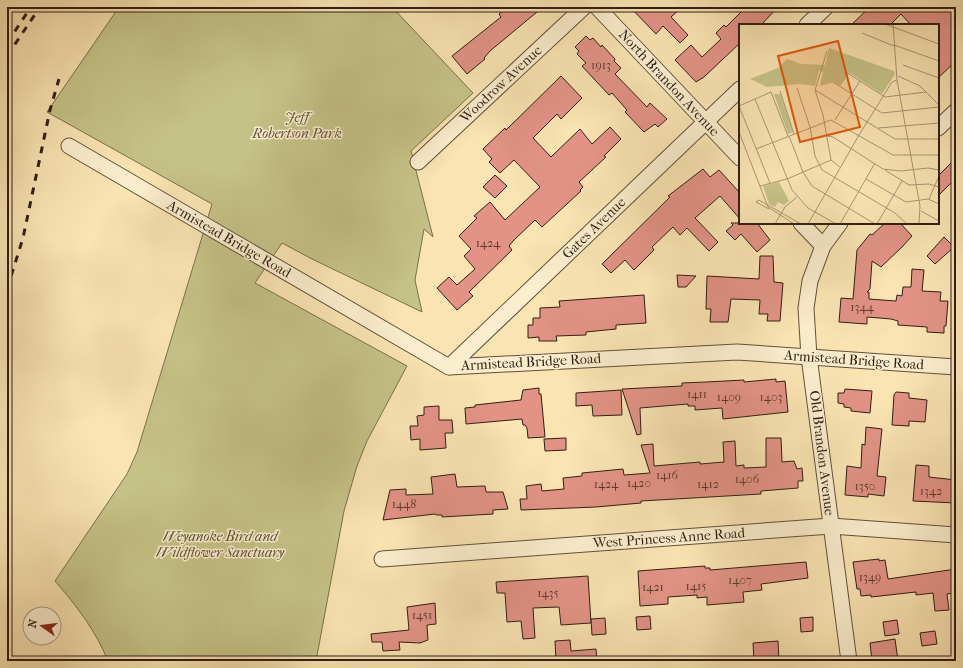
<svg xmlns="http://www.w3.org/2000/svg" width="963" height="668" viewBox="0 0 963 668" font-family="'IM FELL French Canon',serif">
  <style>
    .green { fill: #c5c287; stroke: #7a704e }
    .building { fill: #e29386; stroke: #301f15 }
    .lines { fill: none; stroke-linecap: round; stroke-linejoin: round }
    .minor-casing { stroke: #62503c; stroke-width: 17 }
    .minor { stroke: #fbedcd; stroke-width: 15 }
    .rail { stroke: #301f15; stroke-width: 3; stroke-dasharray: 7 7; stroke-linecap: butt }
    .labels { text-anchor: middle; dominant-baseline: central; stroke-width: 3; stroke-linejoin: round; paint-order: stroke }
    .number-label { font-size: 12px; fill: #5c3c31 }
    .street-label { font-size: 14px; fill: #301f15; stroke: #fbedcd }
    .park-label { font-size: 14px; font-style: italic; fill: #5d5037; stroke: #fbedcd }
    .inset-road { fill: none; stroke: #a99573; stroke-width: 1 }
    .view { fill: #df560c; fill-opacity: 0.15; stroke: #df560c; stroke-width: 2 }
    .inset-edge { fill: none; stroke: #301f15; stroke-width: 2 }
  </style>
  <rect width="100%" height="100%" fill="#f9e4b2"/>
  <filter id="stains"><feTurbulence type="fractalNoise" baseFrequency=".005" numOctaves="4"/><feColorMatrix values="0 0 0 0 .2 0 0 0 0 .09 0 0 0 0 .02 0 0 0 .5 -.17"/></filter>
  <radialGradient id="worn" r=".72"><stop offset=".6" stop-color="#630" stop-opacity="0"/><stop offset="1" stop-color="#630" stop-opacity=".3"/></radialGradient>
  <!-- green -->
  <path class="green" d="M119,7H392L473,93L411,151L433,237L424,229L415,280L422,312L312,259L282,243L255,283L407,366L367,441L357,466L344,511L316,661H108C96,631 76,605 55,581L127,474L137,452L212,204L47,112Z"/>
  <!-- building -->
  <g class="building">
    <path d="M507,7H543L490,51L484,58L485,59L467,74L452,56L501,17L499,14Z"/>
    <path d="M630,7H682L671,17L688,35L680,43L663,26L656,34Z"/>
    <path d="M746,7H778L761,25H740V43L704,77L696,82L675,60L691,45L702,57L721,39L716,33L724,25L726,27Z"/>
    <path d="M870,7H956V61L938,78V25H911L901,14L890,25H851Z"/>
    <path d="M586,36L590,40L593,38L601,47L602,45L615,59L614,61L621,68L615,74L647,107L650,103L667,119L658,127L655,124L644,132L625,112L627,110L612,93L609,95L582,66L586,63L577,54L579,51L575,47Z"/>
    <path d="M561,76L582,98L561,119L557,114L533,138L551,157L580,129L592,144L610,127L621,139L604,156L606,157L579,182L583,187L580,190L581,191L542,227L535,220L513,241L509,246L512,250L469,292L473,296L457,310L437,288L449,277L457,285L475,269L464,256L471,249L459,236L477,218L474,216L490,202L505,220L540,187L514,160L500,173L489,162L492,159L483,149L505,128L506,130Z"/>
    <path d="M956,158V178L938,196V176Z"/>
    <path d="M703,169L710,177L719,170L740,193V219L720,196L695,218L718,242L709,251L687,228L680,235L673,227L652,247L654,250L634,270L625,260L611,273L602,264L670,197L668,196Z"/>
    <path d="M495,175L507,186L495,198L483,187Z"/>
    <path d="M731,223H757L770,240L757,252L741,234L735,240L726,231L733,225Z"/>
    <path d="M885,223H900L912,236L902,247L881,267L872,261L870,289L867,292H869V299L896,301L897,295L902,296L903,287H911L912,269L924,270L922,291L941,292L940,301H948L946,326H944V333L927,332V327L898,325V321L891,319L867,317V324L839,322L841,298L853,299L857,250L870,234L872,235Z"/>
    <path d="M944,237L954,247L935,264L927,256Z"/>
    <path d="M760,256H773L774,282L783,283L780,321H767L768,314H759L760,300L731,299L728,322H710L711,309H706L707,276L759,279Z"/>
    <path d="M677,275L696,276L686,287H678Z"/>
    <path d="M644,295L646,323L616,325V329L586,332V335L556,336L557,341H539V337L528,338V325H533V318H540V308L560,307L559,301Z"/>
    <path d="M776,379V382L785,381L788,412L723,419L722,408L695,410V406H688V404L640,408L641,434L637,435L622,389L682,386V383L706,382L744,380V382Z"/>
    <path d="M539,388V394H541L545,437L528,438L527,428L525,425H523L522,419L466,424L465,408L475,407V405L521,400L523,390Z"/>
    <path d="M845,389L872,391L870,413L851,411V408L844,407V404L838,403V393H844Z"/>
    <path d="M621,390L622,415L593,416L592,405L576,406V393Z"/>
    <path d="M896,392L909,393V398L927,400L925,422L909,421V426L892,425L894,395Z"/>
    <path d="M439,406V420H452L453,433H445L446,448L420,450V439L411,440L410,426H418L417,416L424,415V407Z"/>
    <path d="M866,427L882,429L877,476L886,477L884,496L868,494V497L845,495L847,466L861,468L862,444L865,445Z"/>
    <path d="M566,438V450L545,451L544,439Z"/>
    <path d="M766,438H781L782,462L794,461L797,469L802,468L803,481H798V488L761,491V494L641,501V503L596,507L521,510L520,499H527L526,486L541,484L542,491L564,489L563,478L582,476V473L623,469L624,475L650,473L641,445L653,444L654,466L700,462V464L724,462L723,442L735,441L736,466L744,465V468L766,467Z"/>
    <path d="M916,465L929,466V477L956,480V503L913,501Z"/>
    <path d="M455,474L457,487L485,486L486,492H503L508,509L493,510V514L442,517V515H436L435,514L383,520L390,490L406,489V495L433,494L431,477Z"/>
    <path d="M879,559V561L885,560L888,579L956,569V584H953L954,593L947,594L949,610L935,611L933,593L916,595V592L871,597V595L861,596L860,589H857L853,562Z"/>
    <path d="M806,562L808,578L761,584L762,590L743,592L744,602L707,605V597L697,598V595L668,597V604L640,606L638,571L705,566V568H710V570Z"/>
    <path d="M588,576L591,623L561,625L559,607L533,608L535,638L523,639L521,621L507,622L505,593H497L496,582Z"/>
    <path d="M435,603L436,624L427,625L428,640L420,643L399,642L400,650L383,651L382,642H372L371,634L409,630L407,607Z"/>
    <path d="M650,616L651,629L637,630L636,617Z"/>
    <path d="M813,617V631L801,632L800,618Z"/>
    <path d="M605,618L606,634L592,635L591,619Z"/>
    <path d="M897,620L899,634L885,636L883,622Z"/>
    <path d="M935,631L937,644L922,646L920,633Z"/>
    <path d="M895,639L898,661H872L870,643Z"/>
    <path d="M570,640L571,651L596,649L597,661H556L555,641Z"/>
    <path d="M778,641L779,661H754L753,643Z"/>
  </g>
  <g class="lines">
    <!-- minor casing -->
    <g class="minor-casing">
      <g id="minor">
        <path d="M597,7L740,158"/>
        <path d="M807,25L826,7"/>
        <path d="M938,128L956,111"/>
        <path d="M69,146L449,367L737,352L956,367"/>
        <path d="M418,162L584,7"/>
        <path d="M801,223L823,246"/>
        <path d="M840,223L823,246L810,281L806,308L809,357L849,661"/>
        <path d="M449,367L740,89"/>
        <path d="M382,559L831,526L956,535"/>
      </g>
    </g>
    <!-- minor -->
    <use href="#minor" class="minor"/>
    <!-- rail -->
    <g class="rail">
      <path d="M7,43L31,7"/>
      <path d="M7,56L40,7"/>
      <path d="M7,289L23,238L50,110L59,79"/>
    </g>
  </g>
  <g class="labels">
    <!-- number labels -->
    <g class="number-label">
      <text x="601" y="65">1913</text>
      <text x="488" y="243">1424</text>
      <text x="862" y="307">1344</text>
      <text x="697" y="394">1411</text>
      <text x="729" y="397">1409</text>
      <text x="771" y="397">1403</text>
      <text x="667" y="475">1416</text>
      <text x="747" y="479">1406</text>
      <text x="639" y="483">1420</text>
      <text x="606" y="484">1424</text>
      <text x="708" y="484">1412</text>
      <text x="865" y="486">1350</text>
      <text x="931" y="491">1342</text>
      <text x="404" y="504">1448</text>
      <text x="870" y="577">1349</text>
      <text x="740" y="580">1407</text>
      <text x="696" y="586">1415</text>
      <text x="653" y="587">1421</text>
      <text x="548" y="593">1435</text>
      <text x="422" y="615">1451</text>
    </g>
    <!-- street labels -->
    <g class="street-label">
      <text transform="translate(669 83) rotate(47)">North Brandon Avenue</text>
      <text transform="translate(501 84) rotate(-43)">Woodrow Avenue</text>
      <text transform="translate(594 228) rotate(-44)">Gates Avenue</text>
      <text transform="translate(229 239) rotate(30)">Armistead Bridge Road</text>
      <text transform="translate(854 360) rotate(4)">Armistead Bridge Road</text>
      <text transform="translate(531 362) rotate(-3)">Armistead Bridge Road</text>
      <text transform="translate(822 453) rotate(83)">Old Brandon Avenue</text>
      <text transform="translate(669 538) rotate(-4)">West Princess Anne Road</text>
    </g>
    <!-- park labels -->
    <g class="park-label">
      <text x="297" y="117">Jeff<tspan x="297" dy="16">Robertson Park</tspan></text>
      <text x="220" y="536">Weyanoke Bird and<tspan x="220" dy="16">Wildflower Sanctuary</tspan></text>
    </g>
  </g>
  <!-- overview -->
  <g transform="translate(739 24)">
    <rect width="200" height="200" fill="#f9e4b2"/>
    <path d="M90,24L155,47L156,50L143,70L111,49L101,62L95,58L81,62L84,48L80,46L76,62L61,60L28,63L11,55L39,44L48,35L62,40L86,41ZM35,70H41L54,108L49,110ZM40,158L50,177L45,181L39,178L36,183L30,180L24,162Z" fill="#c5c287"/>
    <path class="inset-road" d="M146,0L200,20M154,0L158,56L181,182L180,200M123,9L155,22M155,21L200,37M88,27L76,66L84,91L92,136L101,143M164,41L200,54M110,50L146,73L187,68M159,52L181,62L200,81M94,58L143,89L200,83M58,64L71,103L76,132L83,146L156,189L168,200M76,66L156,115H200M41,67L55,110M16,75L53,166L69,184L97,200M0,82L31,159M0,82L32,68L49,112M96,96L121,57M139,104L200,99M0,108L29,183L55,200M50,112L64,148L73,162L136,200M88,112L94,113L144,145L162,147L189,144L200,146M17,125L92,96L154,131H200M146,146L170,161L190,160L200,163M127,155L167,178L189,175L200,180M21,162L48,155L92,136M190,175L200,152M17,178L20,176L62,200M17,178L30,185M182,187L200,197M36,200L46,183L58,173M69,200L120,111L153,58L158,56M101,200L136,139M138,200L163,157"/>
    <path class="view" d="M99,17L121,103L61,118L39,32Z"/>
    <rect width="200" height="200" class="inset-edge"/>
  </g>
  <!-- margin -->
  <rect width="963" height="668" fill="none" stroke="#f9e4b2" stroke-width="24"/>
  <rect x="8" y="8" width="947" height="652" fill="none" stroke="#301f15" stroke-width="2"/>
  <rect x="12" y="12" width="939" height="644" fill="none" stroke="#301f15"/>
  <!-- north arrow -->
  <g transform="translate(42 626) rotate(284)"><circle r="19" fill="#fbedcd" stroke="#aa9b83"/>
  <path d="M0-3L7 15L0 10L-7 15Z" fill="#8f2418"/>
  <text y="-6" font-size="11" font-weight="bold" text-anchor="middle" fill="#301f15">N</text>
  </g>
  <rect width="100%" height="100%" filter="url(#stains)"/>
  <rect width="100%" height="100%" fill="url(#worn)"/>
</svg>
